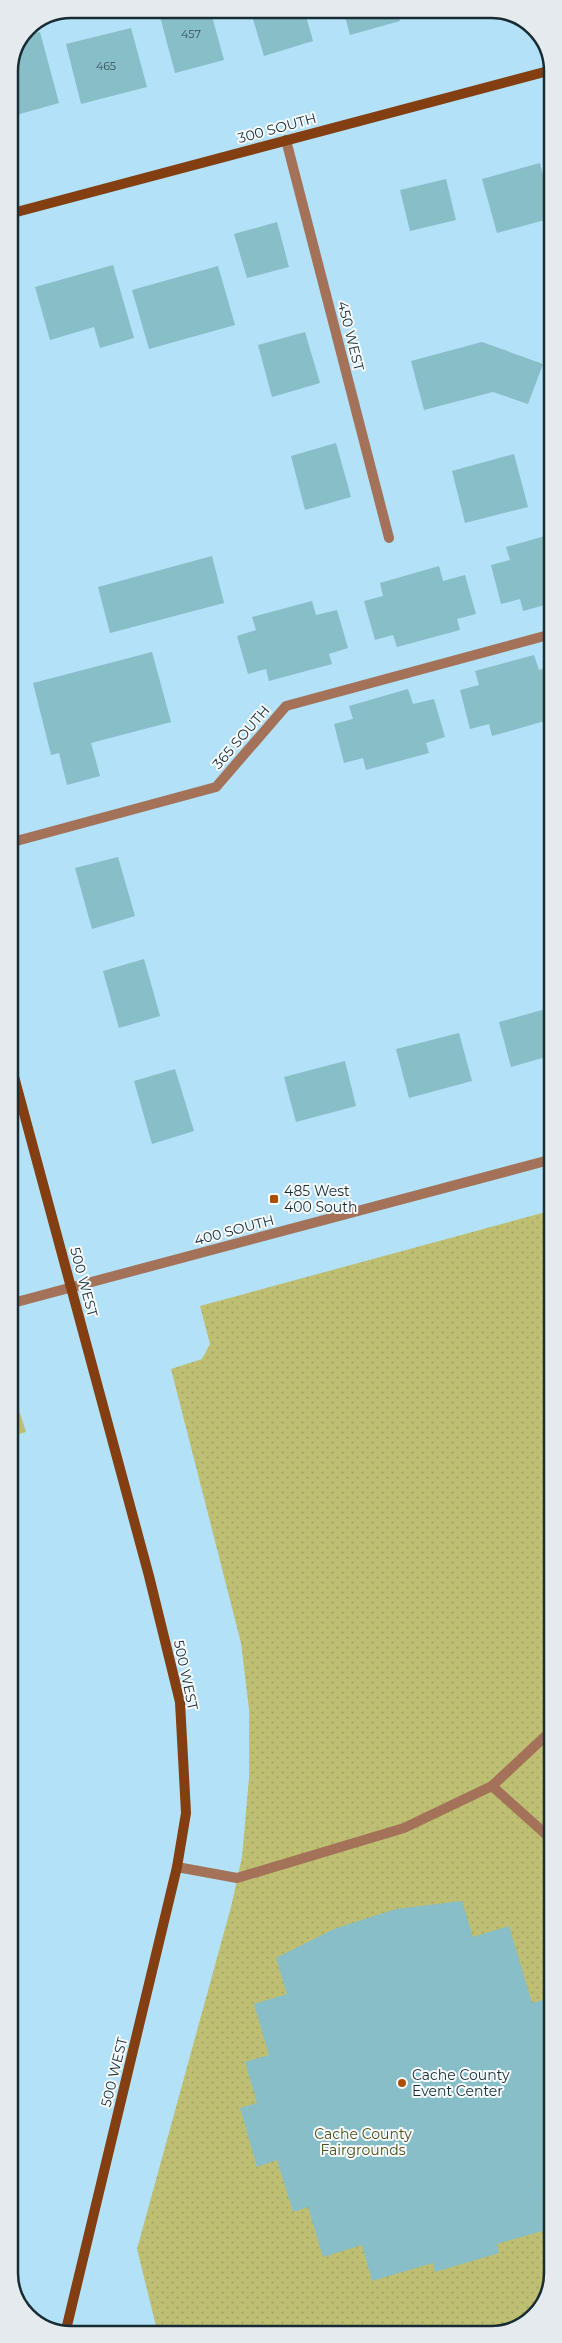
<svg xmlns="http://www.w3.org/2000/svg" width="562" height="2343" viewBox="0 0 562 2343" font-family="Montserrat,sans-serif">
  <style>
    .grass { fill: #bebf73 }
    .park { fill: url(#park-dots) }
    .building { fill: #87bec7 }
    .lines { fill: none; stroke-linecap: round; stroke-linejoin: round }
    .lane { stroke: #a37259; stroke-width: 10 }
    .street { stroke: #a37259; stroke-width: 10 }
    .secondary { stroke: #833f12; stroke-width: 10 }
    .poi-dot { fill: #ae4e00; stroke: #f6fbfd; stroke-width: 2 }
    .labels { text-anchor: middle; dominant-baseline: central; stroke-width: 4; stroke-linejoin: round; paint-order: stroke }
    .number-label { font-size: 11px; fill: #345059 }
    .street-label { font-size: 14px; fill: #192c34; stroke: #f6fbfd }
    .poi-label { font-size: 14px; fill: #192c34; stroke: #f6fbfd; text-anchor: start }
    .park-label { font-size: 14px; fill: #504f15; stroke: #f6fbfd }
    .rim { fill: none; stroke: #192c34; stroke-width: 2.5 }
  </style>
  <defs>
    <pattern id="park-dots" width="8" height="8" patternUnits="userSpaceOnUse" patternTransform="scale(1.25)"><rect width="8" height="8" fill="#bebf73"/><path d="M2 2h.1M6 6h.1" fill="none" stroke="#a3a464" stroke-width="1.8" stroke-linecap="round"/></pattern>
  </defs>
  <rect width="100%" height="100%" fill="#b2e1f8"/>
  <!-- grass -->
  <path class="grass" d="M9,1379L26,1432L9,1437Z"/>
  <!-- park -->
  <path class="park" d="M553,1210V2273L538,2313L504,2333L158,2334L137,2249L231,1907L242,1857L249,1778V1709L241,1643L171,1369L202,1359L210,1344L200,1306Z"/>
  <!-- building -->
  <g class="building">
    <path d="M158,9H210L224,60L175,73Z"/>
    <path d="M250,9H304L313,41L264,56Z"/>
    <path d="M343,9H397L400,21L350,35Z"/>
    <path d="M131,28L147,87L81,104L66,44Z"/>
    <path d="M40,32L59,103L9,117V70L23,36Z"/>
    <path d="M540,163L552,209V218L497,233L482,179Z"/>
    <path d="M446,179L456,220L410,231L400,190Z"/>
    <path d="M277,222L289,267L247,278L234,234Z"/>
    <path d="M113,265L134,338L100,348L94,327L50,340L35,287Z"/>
    <path d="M218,266L235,325L149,349L132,290Z"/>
    <path d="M305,332L320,383L272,397L258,345Z"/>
    <path d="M482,342L543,364L528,404L493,392L424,410L411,361Z"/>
    <path d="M9,363L17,390L9,392Z"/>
    <path d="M336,443L351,497L305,510L291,456Z"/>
    <path d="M514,454L528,507L465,523L452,471Z"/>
    <path d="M552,534V603L523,611L520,599L501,604L491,565L510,560L506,547Z"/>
    <path d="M212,556L224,603L110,633L98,587Z"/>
    <path d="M439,566L443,581L465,575L476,614L457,619L460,630L397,647L393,635L375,640L364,601L383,596L380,583Z"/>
    <path d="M312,601L316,615L337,610L348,648L329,654L332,664L269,681L266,669L248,674L237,636L256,630L252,617Z"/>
    <path d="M152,652L171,722L91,743L100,776L67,785L59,753L51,755L33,683Z"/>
    <path d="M534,655L539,670L552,666V719L492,736L489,724L470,729L460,690L479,685L475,671Z"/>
    <path d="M408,689L413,704L434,699L445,737L426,743L429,753L366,770L363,758L344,763L334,724L353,719L349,706Z"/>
    <path d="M118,857L135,916L92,929L75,868Z"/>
    <path d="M144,959L160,1016L119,1028L103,971Z"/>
    <path d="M553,1007V1055L511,1067L499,1022Z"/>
    <path d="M459,1033L472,1081L409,1098L396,1049Z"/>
    <path d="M345,1061L356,1106L296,1122L284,1077Z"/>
    <path d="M175,1069L194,1131L152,1144L134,1081Z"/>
    <path d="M462,1901L473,1937L509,1926L532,2003L550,1998L553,2008V2187L542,2190L553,2228L497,2244L499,2253L435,2272L433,2263L372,2281L362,2245L323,2257L308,2207L293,2212L277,2160L257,2167L240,2108L257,2103L245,2062L269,2055L254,2004L287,1994L276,1958L334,1929L396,1909Z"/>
  </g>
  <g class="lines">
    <!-- lane -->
    <g class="lane">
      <path d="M492,1786L550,1838L553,1848"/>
      <path d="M177,1867L237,1878L404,1828L492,1786L553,1729"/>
    </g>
    <!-- street -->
    <g class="street">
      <path d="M286,140L389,538"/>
      <path d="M9,843L216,787L286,706L552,634"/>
      <path d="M9,1304L553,1159"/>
    </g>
    <!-- secondary -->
    <g class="secondary">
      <path d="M9,214L552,70"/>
      <path d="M9,1058L149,1576L180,1702L186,1813L177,1867L65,2334"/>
    </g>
  </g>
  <!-- markers -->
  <g class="poi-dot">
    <rect x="269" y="1194" width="10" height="10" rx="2.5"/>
    <circle cx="402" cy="2083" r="5"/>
  </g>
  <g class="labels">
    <!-- number labels -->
    <g class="number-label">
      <text x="191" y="34">457</text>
      <text x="106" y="66">465</text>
    </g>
    <!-- street labels -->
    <g class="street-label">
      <text transform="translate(277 128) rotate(-15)">300 SOUTH</text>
      <text transform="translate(351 336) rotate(76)">450 WEST</text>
      <text transform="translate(241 737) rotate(-49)">365 SOUTH</text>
      <text transform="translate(234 1230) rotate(-15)">400 SOUTH</text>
      <text transform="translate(84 1282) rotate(75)">500 WEST</text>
      <text transform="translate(186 1675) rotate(78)">500 WEST</text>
      <text transform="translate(114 2072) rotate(-76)">500 WEST</text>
    </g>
    <!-- poi labels -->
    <g class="poi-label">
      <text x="284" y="1191">485 West<tspan x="284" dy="16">400 South</tspan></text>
      <text x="412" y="2075">Cache County<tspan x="412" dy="16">Event Center</tspan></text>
    </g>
    <!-- park labels -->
    <g class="park-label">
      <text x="363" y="2134">Cache County<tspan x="363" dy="16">Fairgrounds</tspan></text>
    </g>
  </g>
  <!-- crop -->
  <path d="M0 0H562V2343H0ZM71 18H491A53 53 0 0 1 544 71V2273A53 53 0 0 1 491 2326H71A53 53 0 0 1 18 2273V71A53 53 0 0 1 71 18Z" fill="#e4eaed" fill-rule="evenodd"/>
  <path class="rim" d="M71 18H491A53 53 0 0 1 544 71V2273A53 53 0 0 1 491 2326H71A53 53 0 0 1 18 2273V71A53 53 0 0 1 71 18Z"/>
</svg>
